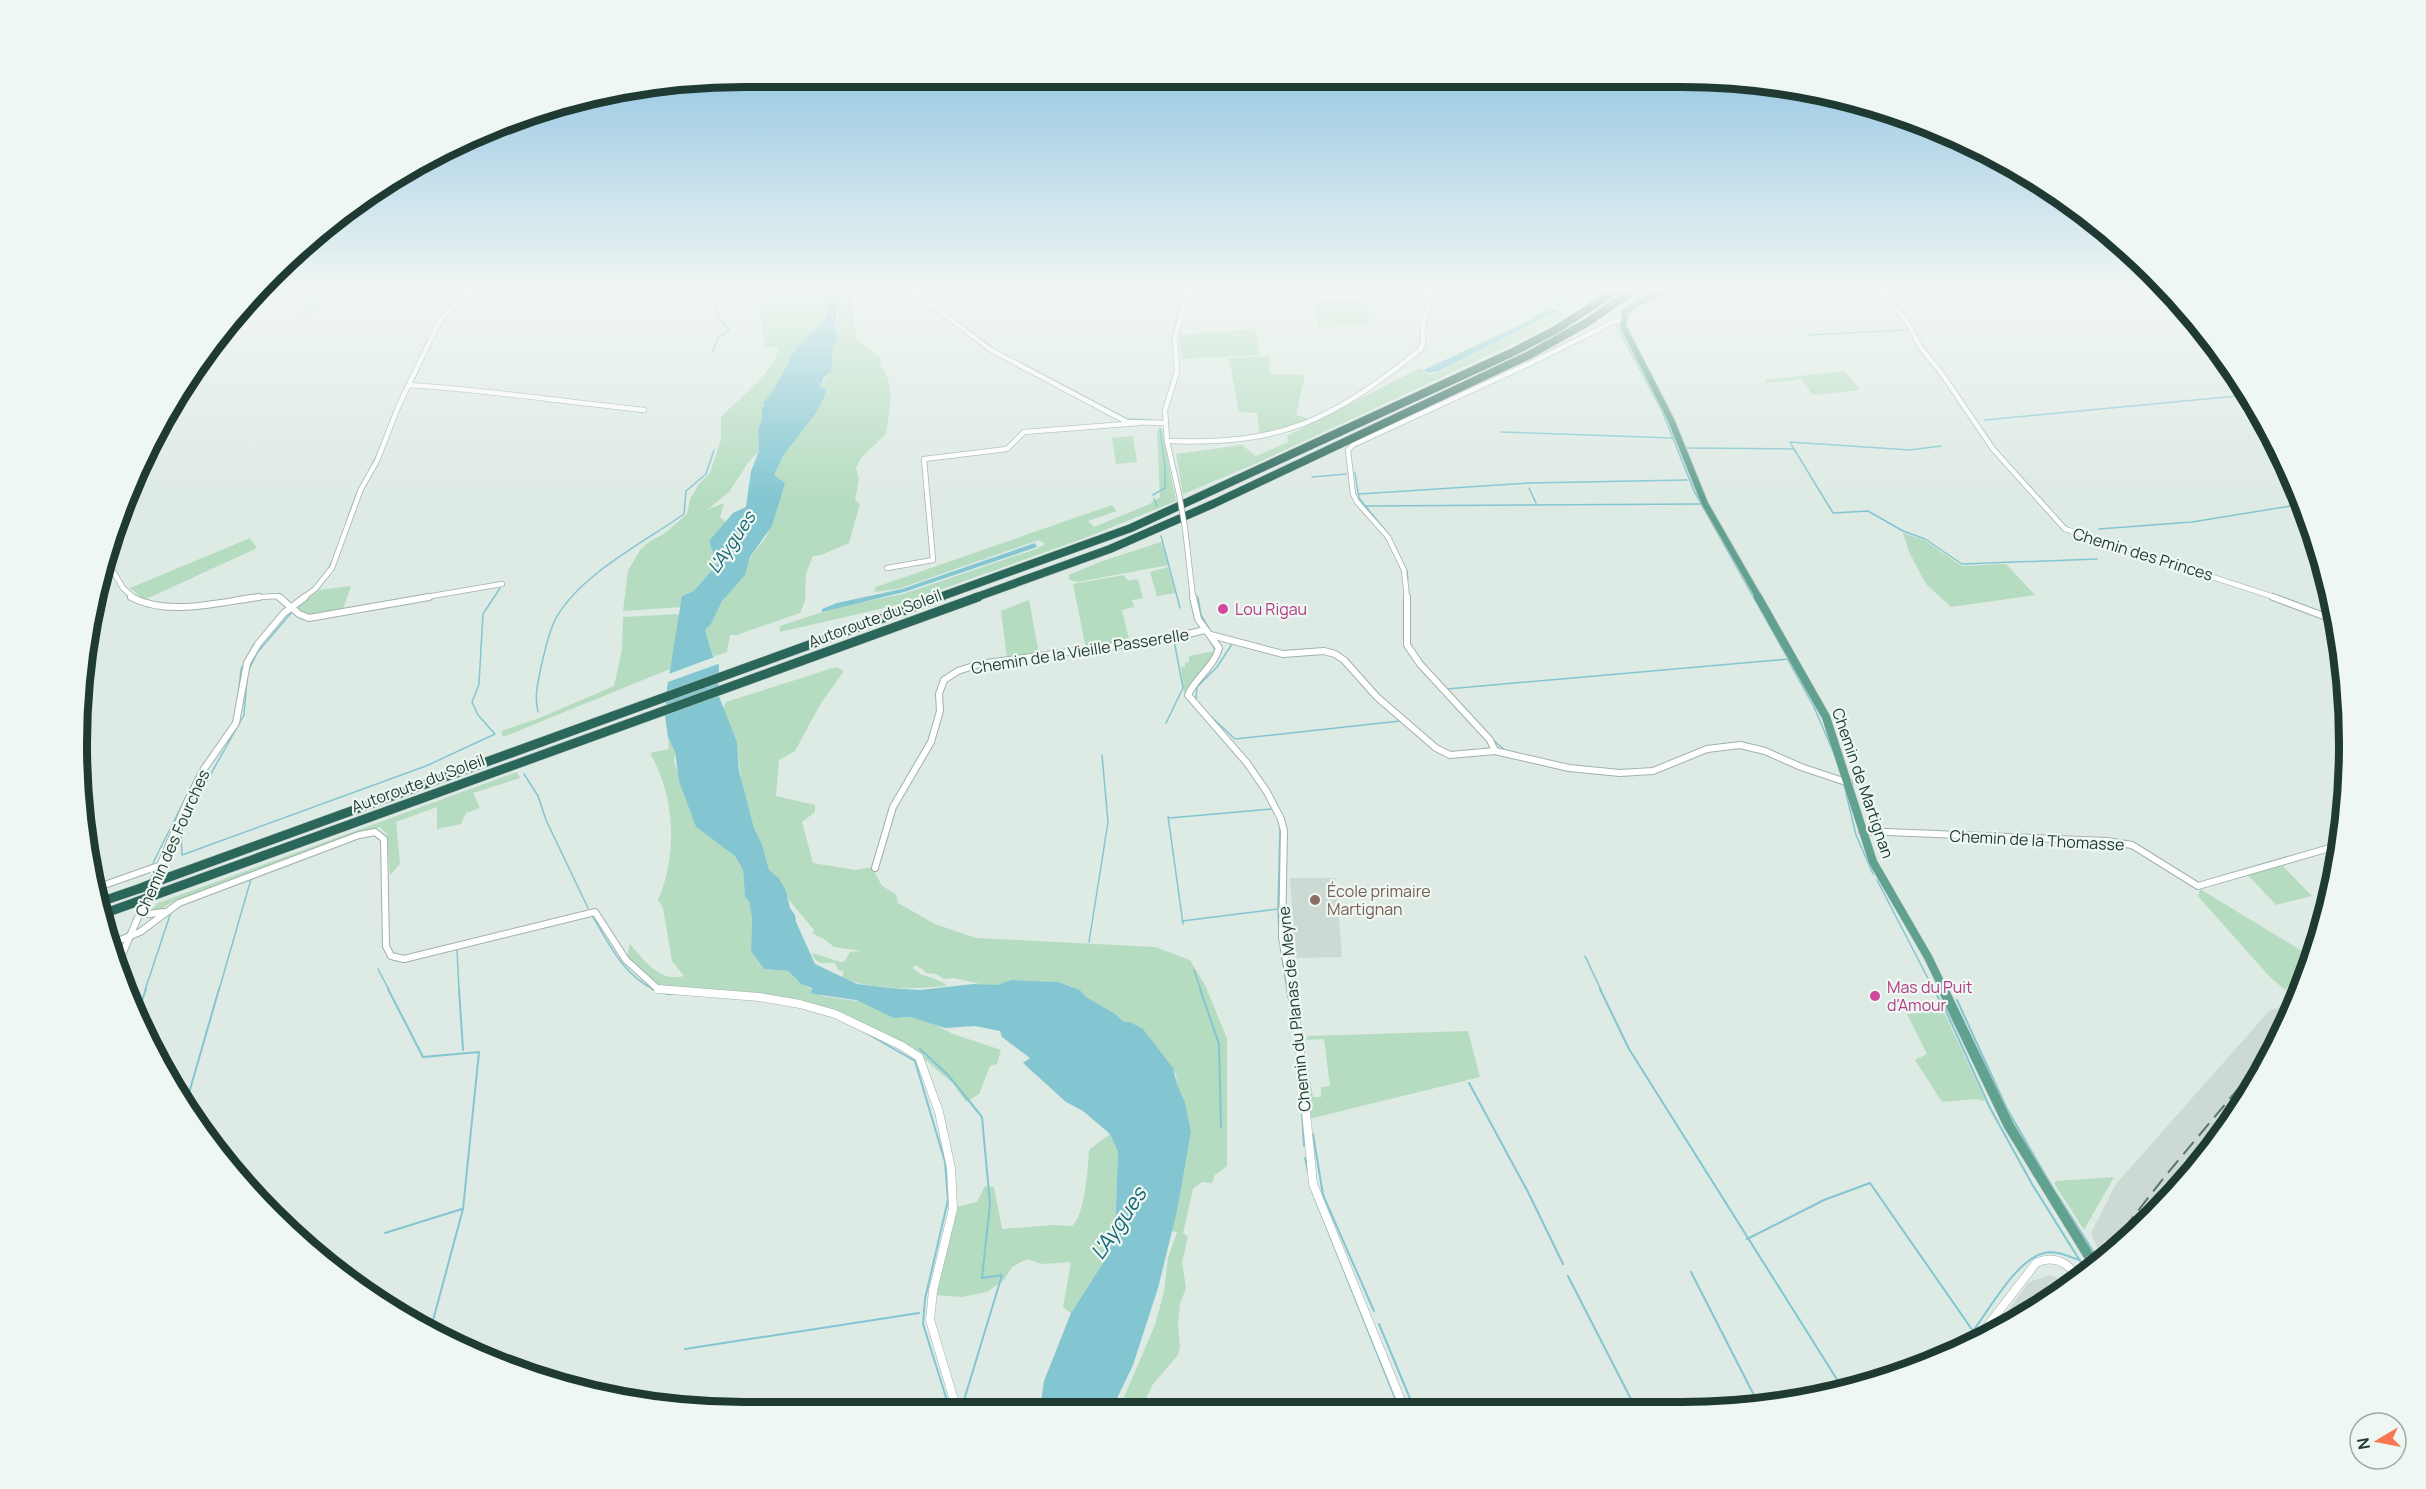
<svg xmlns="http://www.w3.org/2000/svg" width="2426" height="1489" viewBox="0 0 2426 1489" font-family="Manrope,sans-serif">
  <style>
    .built { fill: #ccdad3 }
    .green { fill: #b5dcc0 }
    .water { fill: #83c6d2 }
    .pier { fill: #deeae4 }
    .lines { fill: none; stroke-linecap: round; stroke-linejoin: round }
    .stream-far1 { stroke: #83c6d2; stroke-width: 1.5 }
    .stream { stroke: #83c6d2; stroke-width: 2 }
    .minor-far2-casing { stroke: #a1b2ab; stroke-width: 6 }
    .minor-far1-casing { stroke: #a1b2ab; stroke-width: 8 }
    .minor-casing { stroke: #a1b2ab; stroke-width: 9 }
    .major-far2-casing { stroke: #bcc4c2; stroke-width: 8 }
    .major-far1-casing { stroke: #bcc4c2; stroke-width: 9 }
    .major-casing { stroke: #bcc4c2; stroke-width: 11 }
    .highway-far1-casing { stroke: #bcc4c2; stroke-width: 9 }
    .highway-casing { stroke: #bcc4c2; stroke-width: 10 }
    .minor-far2 { stroke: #fff; stroke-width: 4.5 }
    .minor-far1 { stroke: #fff; stroke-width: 6 }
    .minor { stroke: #fff; stroke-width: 8 }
    .major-far2 { stroke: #60a190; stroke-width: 6 }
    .major-far1 { stroke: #60a190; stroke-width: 8 }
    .major { stroke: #60a190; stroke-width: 10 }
    .highway-far1 { stroke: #2a675a; stroke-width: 8 }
    .highway { stroke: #2a675a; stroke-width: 9 }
    .rail { stroke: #59766e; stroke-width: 2; stroke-dasharray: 16 8; stroke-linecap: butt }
    .minor-bridge-casing { stroke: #a1b2ab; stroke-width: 6; stroke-linecap: butt }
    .highway-bridge-casing { stroke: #bcc4c2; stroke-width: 10; stroke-linecap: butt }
    .minor-bridge { stroke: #fff; stroke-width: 4.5 }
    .highway-bridge { stroke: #2a675a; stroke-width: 9 }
    .hotel-dot { fill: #d1479c; stroke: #eef7f2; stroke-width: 2 }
    .education-dot { fill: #8d6e63; stroke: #eef7f2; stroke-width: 2 }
    .labels { text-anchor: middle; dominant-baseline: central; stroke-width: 4.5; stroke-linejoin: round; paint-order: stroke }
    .street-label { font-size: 16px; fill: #1f3a32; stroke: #eef7f2 }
    .hotel-label { font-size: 16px; fill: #b23c85; stroke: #eef7f2; text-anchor: start }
    .education-label { font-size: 16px; fill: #785e54; stroke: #eef7f2; text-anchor: start }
    .water-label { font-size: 18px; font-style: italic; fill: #176877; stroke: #eef7f2 }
    .near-water-label { font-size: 21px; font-style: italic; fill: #176877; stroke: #eef7f2 }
    .rim { fill: none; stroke: #1f3a32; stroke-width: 8 }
  </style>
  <rect width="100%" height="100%" fill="#deeae4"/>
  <!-- built -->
  <g class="built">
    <path d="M1290,878H1336L1342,957L1296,958Z"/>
    <path d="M2292,1004L2296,1006L2237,1116L2122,1246L2117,1250L2105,1241L2098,1249L2091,1233L2116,1184L2270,1010Z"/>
    <path d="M2050,1275L2069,1285L2016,1323L1990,1335L2029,1282Z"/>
  </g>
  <!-- green -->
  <g class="green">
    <path d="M313,290H329L316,313L298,314Z"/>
    <path d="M742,290H821L828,302L825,317L817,329L800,342L776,389L763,403L765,406L762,408V419L758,430L759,451L748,463L729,492L707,510L724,503L720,517L726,522L709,541L717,564L694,591L682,596V607L623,611L628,571L640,550L650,541L664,534L687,514L690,499L699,484L710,473L721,439V417C738,399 776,371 779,346L765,348L758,291Z"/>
    <path d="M839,290H850L857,340L882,359L879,364C897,383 889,411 886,434L861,458L856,468L859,479L855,500L860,504L849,543L821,555L813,556L806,573L805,601L800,613L737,635H730L727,652L715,656L712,654L705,630L711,624L722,601L748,564C751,553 760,547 766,537C775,519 777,500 785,483L773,475L783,456L816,413L826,394V390L820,388C824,378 835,365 833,350L837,345C836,326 839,309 839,290Z"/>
    <path d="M1559,290H1584L1585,293L1564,306L1545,303L1542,300Z"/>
    <path d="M1358,301L1364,303L1370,318L1366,325L1318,327L1314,302Z"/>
    <path d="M1559,311L1566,315L1528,337L1255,464L1183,494L1176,454L1242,445L1256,456L1288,442L1287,436L1420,368L1430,375L1441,371Z"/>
    <path d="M1256,329L1259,355L1182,359L1179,335Z"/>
    <path d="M1269,356L1270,374L1305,375L1296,415L1313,420L1260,437L1257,413L1239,412L1229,358Z"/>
    <path d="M1845,371L1860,390L1813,395L1801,379L1767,383L1765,380Z"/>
    <path d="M1162,429L1176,501L1085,538L897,605L780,632V626L838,607L903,594L1036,549L1045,544L1039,540L898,589L874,592L876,587L1112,505L1117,511L1088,521L1094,527L1150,504L1160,497L1157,431Z"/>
    <path d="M1133,436L1137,462L1116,464L1112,438Z"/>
    <path d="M1903,533L1924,540L1962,566L2006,564L2035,595L1951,607L1926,584L1909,552Z"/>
    <path d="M250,538L257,548L144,600L130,588Z"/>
    <path d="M1161,542L1169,565L1077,582L1069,580V575L1100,562Z"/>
    <path d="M1168,567L1175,593L1157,596L1150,572Z"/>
    <path d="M1124,575L1128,581L1138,579L1143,598L1132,600L1134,607L1122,610L1130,643L1086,649L1073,584Z"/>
    <path d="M351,586L343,609C329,612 307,622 297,607L319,590Z"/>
    <path d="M1029,600L1039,654L1007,658L1001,611Z"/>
    <path d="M680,614L670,669L503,737L501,731L537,719L614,686L622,650L623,617Z"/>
    <path d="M1210,638L1217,646V653L1184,694L1181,667H1185V663L1189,662V656L1214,651L1208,639Z"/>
    <path d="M836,667L844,671L821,703L795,751L779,760L776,796L815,805V812L802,822L813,863L855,870L872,867L882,886L896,894L898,903L935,924L976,938L1155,947L1190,960L1206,987L1227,1039V1166L1215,1175L1212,1183L1202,1182L1193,1189L1183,1233L1188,1237L1182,1262L1186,1288L1180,1304L1178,1324L1180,1347L1178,1355L1153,1384L1141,1409H1119L1155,1325L1164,1292L1168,1258L1177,1232L1172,1231L1191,1132L1185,1102L1177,1084L1176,1074L1130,1022H1124L1114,1013L1086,997L1080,990L1060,982L1011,980L997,985L988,986L954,978L944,979L936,974L926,973L921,968L915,965L913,968C925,980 937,976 947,986C912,989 876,991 842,978L844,971L838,970L835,963C825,962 816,967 812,953L841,962L845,961L850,952L862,951L834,947L824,939L812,933L814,930L789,900L779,878L769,870L762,844L754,828L741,780L737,742L723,709L726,702Z"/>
    <path d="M668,737L675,752L674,761L696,827L735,856L743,870L745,897L749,900L752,918L751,951L764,969L788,971L796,980L822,996L864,1002L902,1018L910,1017L928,1021L953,1034L1001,1050L997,1064L990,1066L979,1094L966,1102L954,1084L905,1043L867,1025L836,1012L661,986L627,957L630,944C644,960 660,983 684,976L672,961L663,908L658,900C678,854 675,796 650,753L669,749Z"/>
    <path d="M517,772L520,778L473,793L480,808L466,813L461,824L437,829V807L396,822L400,864L390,875L387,834L380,827L172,902L157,912L150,911L158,903Z"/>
    <path d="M2281,864L2312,896L2276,905L2247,874Z"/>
    <path d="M2200,889L2312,957L2310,962L2285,990L2268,975L2198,896Z"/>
    <path d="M1943,1010L1985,1100L1984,1101L1977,1099L1942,1102L1915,1060L1927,1054L1907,1014Z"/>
    <path d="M1468,1031L1480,1077L1309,1119L1301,1042L1306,1043L1305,1051L1313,1097H1321V1087L1330,1086L1324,1039L1306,1040L1308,1036Z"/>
    <path d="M1110,1134L1118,1152L1115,1233L1108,1255L1071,1313L1063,1307L1071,1262L1042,1264L1027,1259L1012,1267L1004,1280L987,1292L962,1297L935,1295L956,1207L977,1202L985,1186L994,1187L1002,1229L1052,1225L1072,1226C1085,1216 1088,1167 1089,1150Z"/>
    <path d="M2114,1177L2084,1230L2054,1183L2057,1181Z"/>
  </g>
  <!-- water -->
  <g class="water">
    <path d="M821,290H839V292L835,326L838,338L833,350L831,371L824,377L820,387L826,390V394L816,413L783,456L774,475L785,483L772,526L750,557L745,575L722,601L711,624L705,630L712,654L719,665L718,694L737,742L739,771L754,828L762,844L769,870L779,878L786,891L790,908L795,915L796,922L815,964L857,984L889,988L920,990L973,984L997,985L1011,980L1059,982L1080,990L1086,997L1114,1013L1124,1022H1130L1143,1029L1173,1068L1177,1084L1185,1102L1191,1132L1177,1211L1158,1288L1133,1365L1112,1409H1040L1044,1381L1071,1313L1108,1255L1115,1233L1118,1152L1110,1134L1083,1111L1066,1102L1023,1063L1030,1058L1002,1037L1000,1031L975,1026L945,1028L911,1017L894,1018L856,1000L814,994L811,993L812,988L801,984L788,971L764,969L751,951L752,918L749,901L745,897L743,870L735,856L696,827L679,781L675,752L668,737L665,716L667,688L682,596L694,591L717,564L709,541L733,513L746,507L751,471L759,451L758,430L762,419V408L765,406L763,403C782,383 787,357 803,340C810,332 821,327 826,317C830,307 826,299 821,290Z"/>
    <path d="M1550,308L1558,311L1439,371L1429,373L1424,370L1522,324Z"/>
    <path d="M1035,543L1037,547L904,592L822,612V609L837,603L902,589Z"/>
  </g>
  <!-- pier -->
  <path class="pier" d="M717,656L721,663L665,683L666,675Z"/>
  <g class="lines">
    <!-- stream-far1 -->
    <g class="stream-far1">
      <path d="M711,290L719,317L729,330L718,338L712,353"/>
      <path d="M919,293L992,347"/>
      <path d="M1615,323L1662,411L1694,491L1787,657"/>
      <path d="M1174,333L1180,308"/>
      <path d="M1807,335L1908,330"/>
      <path d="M420,356L438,319"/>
      <path d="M1021,363L1127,419L1153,420"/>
      <path d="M413,382L423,360"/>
      <path d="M1985,420L2237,396"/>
      <path d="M1501,432L1673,438"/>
      <path d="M383,440L395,409"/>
      <path d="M1687,448L1794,449L1790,442L1910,450L1941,446"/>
      <path d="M1794,449L1833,513L1868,511L1903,531L1925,539L1962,564L2097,559"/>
      <path d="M372,465L378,453"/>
      <path d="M1355,473L1359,498L1389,535"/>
      <path d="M1312,477L1346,474"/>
      <path d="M1529,488L1536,503"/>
      <path d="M1359,494L1529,483L1687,480"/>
      <path d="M1153,495L1165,488V466L1160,428"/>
      <path d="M1154,499L1157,506"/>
      <path d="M1366,506L1700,504"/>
      <path d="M349,514L359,488"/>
      <path d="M2099,529L2192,522L2303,504"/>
      <path d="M1161,536L1180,608"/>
      <path d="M1394,545L1407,571L1408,580"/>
      <path d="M328,570L332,561"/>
      <path d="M1198,597L1201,615L1211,632"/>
      <path d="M292,603L299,598"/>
      <path d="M1788,660L1814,707L1835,756"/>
      <path d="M248,671L257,653L291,613"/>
      <path d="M247,679L244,715L185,820L181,833L182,855L426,766L495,734L478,715L472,702L479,684L483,614L500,588"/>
      <path d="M1447,689L1788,659"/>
      <path d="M238,699L241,669L254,644"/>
      <path d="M1196,699L1197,687L1217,667L1232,644"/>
      <path d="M538,712C534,696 538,683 541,667C545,651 548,633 556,618C581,574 643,543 684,514L686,491L706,474L714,450"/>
      <path d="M1206,712L1235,739L1400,721"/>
      <path d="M1166,723L1183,688L1174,640"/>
      <path d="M1492,739L1506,751"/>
      <path d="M524,774L538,796L546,820L588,908"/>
      <path d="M1844,785L1856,835L1873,874"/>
      <path d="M1168,816L1183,924"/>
      <path d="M1169,818L1272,809"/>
      <path d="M153,863L198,773"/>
      <path d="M1877,880L1934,990"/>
      <path d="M1278,910L1279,932"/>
      <path d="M592,915C609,944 623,975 655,990"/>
      <path d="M1182,921L1278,909L1280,826"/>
      <path d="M1089,942L1108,822L1102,755"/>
      <path d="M1280,943L1287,990"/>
      <path d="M457,950L459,990"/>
      <path d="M1585,956L1601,990"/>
      <path d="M378,969L389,990"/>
      <path d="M1194,970L1201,990"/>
      <path d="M145,990L171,912"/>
      <path d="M219,990L251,879"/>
    </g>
    <!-- stream -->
    <g class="stream">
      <path d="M388,989L423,1057L479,1052L463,1209L431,1328"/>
      <path d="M459,989L463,1050"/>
      <path d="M652,989L655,990"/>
      <path d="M1200,989L1219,1044L1221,1127"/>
      <path d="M1287,989L1288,997"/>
      <path d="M1600,989L1629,1049L1843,1389"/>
      <path d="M1934,989L1941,1003"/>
      <path d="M666,994H674"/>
      <path d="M1957,1000L2007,1109L2051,1185L2100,1262"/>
      <path d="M1945,1009L1990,1108L2032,1184L2087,1272"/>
      <path d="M137,1015L146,989"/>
      <path d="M861,1030L915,1061L945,1162L948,1200L925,1299L923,1324L950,1410"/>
      <path d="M920,1049L948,1075L982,1117L990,1204L982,1278L1002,1275L961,1410"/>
      <path d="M1469,1083L1528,1192L1563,1264"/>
      <path d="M1301,1095L1304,1146"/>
      <path d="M185,1107L219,989"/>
      <path d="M1313,1134L1323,1195L1374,1311"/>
      <path d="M1305,1158L1308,1172"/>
      <path d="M1312,1191L1399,1408"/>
      <path d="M385,1233L462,1209"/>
      <path d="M1747,1239L1824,1200L1870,1183L1973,1331C1989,1310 2017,1259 2044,1253C2056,1250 2069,1257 2080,1260"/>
      <path d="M1691,1272L1760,1407"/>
      <path d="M1568,1276L1635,1407"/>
      <path d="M1379,1324L1414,1408"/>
      <path d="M685,1349L919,1313"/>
    </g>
    <!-- minor-far2 casing -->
    <g class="minor-far2-casing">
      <g id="minor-far2">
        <path d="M912,290L991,350L1127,422L1166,423"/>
        <path d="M1881,290L1908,323L1921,348L1940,371L1993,449L2065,529L2277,598"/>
        <path d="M409,385C488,390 566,402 644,410"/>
        <path d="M1167,441C1284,445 1330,421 1420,350L1423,343V325L1432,290"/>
        <path d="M1179,494L1167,441L1165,410L1177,372L1175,339L1187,290"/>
        <path d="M1185,528L1193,598"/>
        <path d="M105,558L123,588L134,598"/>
        <path d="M887,568L933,560L924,459L1007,449L1024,432L1139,423"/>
        <path d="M247,598L277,596L282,598"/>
        <path d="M303,598L315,589L332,568L361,489L377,461L399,405L437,326L444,316L474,290"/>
        <path d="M420,598L502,584"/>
        <path d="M1407,598L1404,570L1388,537L1357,502L1353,494L1348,450L1353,445L1533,362L1615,321L1623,320"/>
      </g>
    </g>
    <!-- minor-far1 casing -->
    <g class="minor-far1-casing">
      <g id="minor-far1">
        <path d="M131,597C169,617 219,602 259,597"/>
        <path d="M279,597L299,614L309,618L429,597"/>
        <path d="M1193,597L1198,619L1219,648C1214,667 1196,677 1188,695L1247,763L1267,792L1281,819L1284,831L1282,937L1291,990"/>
        <path d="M1407,597V645L1420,664L1490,740L1495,751"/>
        <path d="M2273,597L2337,621"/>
        <path d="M1211,635L1283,654L1324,651L1335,654L1344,660L1377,697L1436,748L1450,755L1495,751L1569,768L1620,773L1653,771L1707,749L1740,745L1765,751L1801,767L1849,783"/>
        <path d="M1862,831L2107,841L2132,845L2198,886L2340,845"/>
        <path d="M875,868L893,807L931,742L940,711L939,694L944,680L958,671L979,664L1166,639L1205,630"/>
        <path d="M93,889L161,865"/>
        <path d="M141,911L149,914L164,912"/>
        <path d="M108,945L140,932L179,903L359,835L375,832L384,839L386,946L391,956L404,959L595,912L626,960L658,989L674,990"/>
        <path d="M116,969L188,800L204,769L236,723L247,663L258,644L284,613L305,597"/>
      </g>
    </g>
    <!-- minor casing -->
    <g class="minor-casing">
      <g id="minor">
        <path d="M658,989L759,997L800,1004L835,1014L902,1046L919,1057L939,1112L951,1168L953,1209L933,1291L930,1320L957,1410"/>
        <path d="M1291,989L1299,1040L1313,1184L1404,1408"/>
        <path d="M1975,1342L2036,1263C2054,1254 2067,1263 2079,1277"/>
      </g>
    </g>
    <!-- major-far2 casing -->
    <g class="major-far2-casing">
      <path id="major-far2" d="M1666,290L1647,298L1625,312L1623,326L1671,420L1705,504L1759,598"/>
    </g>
    <!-- major-far1 casing -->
    <g class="major-far1-casing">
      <path id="major-far1" d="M1758,597L1826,717L1873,862L1928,957L1944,990"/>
    </g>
    <!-- major casing -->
    <g class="major-casing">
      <path id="major" d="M1943,989L2009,1126L2095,1266"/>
    </g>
    <!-- highway-far1 casing -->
    <g class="highway-far1-casing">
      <g id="highway-far1">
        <path d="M937,598L1131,528L1511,353L1557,329L1617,290"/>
        <path d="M974,598L1110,549L1213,504L1529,355L1586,323L1634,290"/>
      </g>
    </g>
    <!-- highway casing -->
    <g class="highway-casing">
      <g id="highway">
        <path d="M161,880L941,597"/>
        <path d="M155,895L978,597"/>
        <path d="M97,903L141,888"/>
        <path d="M100,915L136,902"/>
      </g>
    </g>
    <!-- minor-far2 -->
    <use href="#minor-far2" class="minor-far2"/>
    <!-- minor-far1 -->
    <use href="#minor-far1" class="minor-far1"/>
    <!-- minor -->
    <use href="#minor" class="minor"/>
    <!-- major-far2 -->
    <use href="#major-far2" class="major-far2"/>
    <!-- major-far1 -->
    <use href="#major-far1" class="major-far1"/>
    <!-- major -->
    <use href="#major" class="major"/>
    <!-- highway-far1 -->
    <use href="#highway-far1" class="highway-far1"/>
    <!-- highway -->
    <use href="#highway" class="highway"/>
    <!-- rail -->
    <path class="rail" d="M2094,1267L2166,1175L2273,1047"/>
    <!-- minor-bridge casing -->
    <g class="minor-bridge-casing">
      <path id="minor-bridge" d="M1179,494L1185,528"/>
    </g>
    <!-- highway-bridge casing -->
    <g class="highway-bridge-casing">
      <g id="highway-bridge">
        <path d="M141,888L161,880"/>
        <path d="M136,902L155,895"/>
      </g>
    </g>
    <!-- minor-bridge -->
    <use href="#minor-bridge" class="minor-bridge"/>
    <!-- highway-bridge -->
    <use href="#highway-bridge" class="highway-bridge"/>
  </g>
  <!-- sky -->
  <linearGradient id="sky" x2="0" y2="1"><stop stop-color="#7fbbdf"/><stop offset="0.58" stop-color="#f0f6f3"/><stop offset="1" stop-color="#f0f6f3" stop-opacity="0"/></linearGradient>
  <rect width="2426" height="499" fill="url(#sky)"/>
  <!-- markers -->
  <g class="hotel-dot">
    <circle cx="1223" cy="609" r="6"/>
    <circle cx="1875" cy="996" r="6"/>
  </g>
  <circle class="education-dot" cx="1315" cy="900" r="6"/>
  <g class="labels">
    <!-- street labels -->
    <g class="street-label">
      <text transform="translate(2143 554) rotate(17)">Chemin des Princes</text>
      <text transform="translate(875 618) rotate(-20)">Autoroute du Soleil</text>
      <text transform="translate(1080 651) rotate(-9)">Chemin de la Vieille Passerelle</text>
      <text transform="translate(418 783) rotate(-20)">Autoroute du Soleil</text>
      <text transform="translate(1863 783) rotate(71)">Chemin de Martignan</text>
      <text transform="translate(2037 840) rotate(3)">Chemin de la Thomasse</text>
      <text transform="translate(172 843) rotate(-66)">Chemin des Fourches</text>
      <text transform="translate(1294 1009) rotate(-96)">Chemin du Planas de Meyne</text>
    </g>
    <!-- hotel labels -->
    <g class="hotel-label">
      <text x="1235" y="609">Lou Rigau</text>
      <text x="1887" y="987">Mas du Puit<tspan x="1887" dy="18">d'Amour</tspan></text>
    </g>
    <!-- education labels -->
    <g class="education-label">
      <text x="1327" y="891">École primaire<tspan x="1327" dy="18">Martignan</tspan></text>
    </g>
    <!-- water labels -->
    <g class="water-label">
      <text transform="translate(731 542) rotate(-56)">L'Aygues</text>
    </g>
    <!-- near-water labels -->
    <g class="near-water-label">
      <text transform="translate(1118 1223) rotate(-56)">L'Aygues</text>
    </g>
  </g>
  <!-- crop -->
  <path d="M0 0H2426V1489H0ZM744 87H1682A657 657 0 0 1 2339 744V745A657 657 0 0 1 1682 1402H744A657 657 0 0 1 87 745V744A657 657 0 0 1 744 87Z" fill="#eef7f2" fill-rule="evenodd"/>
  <path class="rim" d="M744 87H1682A657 657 0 0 1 2339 744V745A657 657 0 0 1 1682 1402H744A657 657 0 0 1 87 745V744A657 657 0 0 1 744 87Z"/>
  <!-- north arrow -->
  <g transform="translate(2378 1441) rotate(260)"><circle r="28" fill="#eef7f2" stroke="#9baba5" stroke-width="1.5"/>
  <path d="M0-4.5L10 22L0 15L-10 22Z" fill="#f7774f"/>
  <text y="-9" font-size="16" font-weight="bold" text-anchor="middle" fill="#1f3a32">N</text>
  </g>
</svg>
